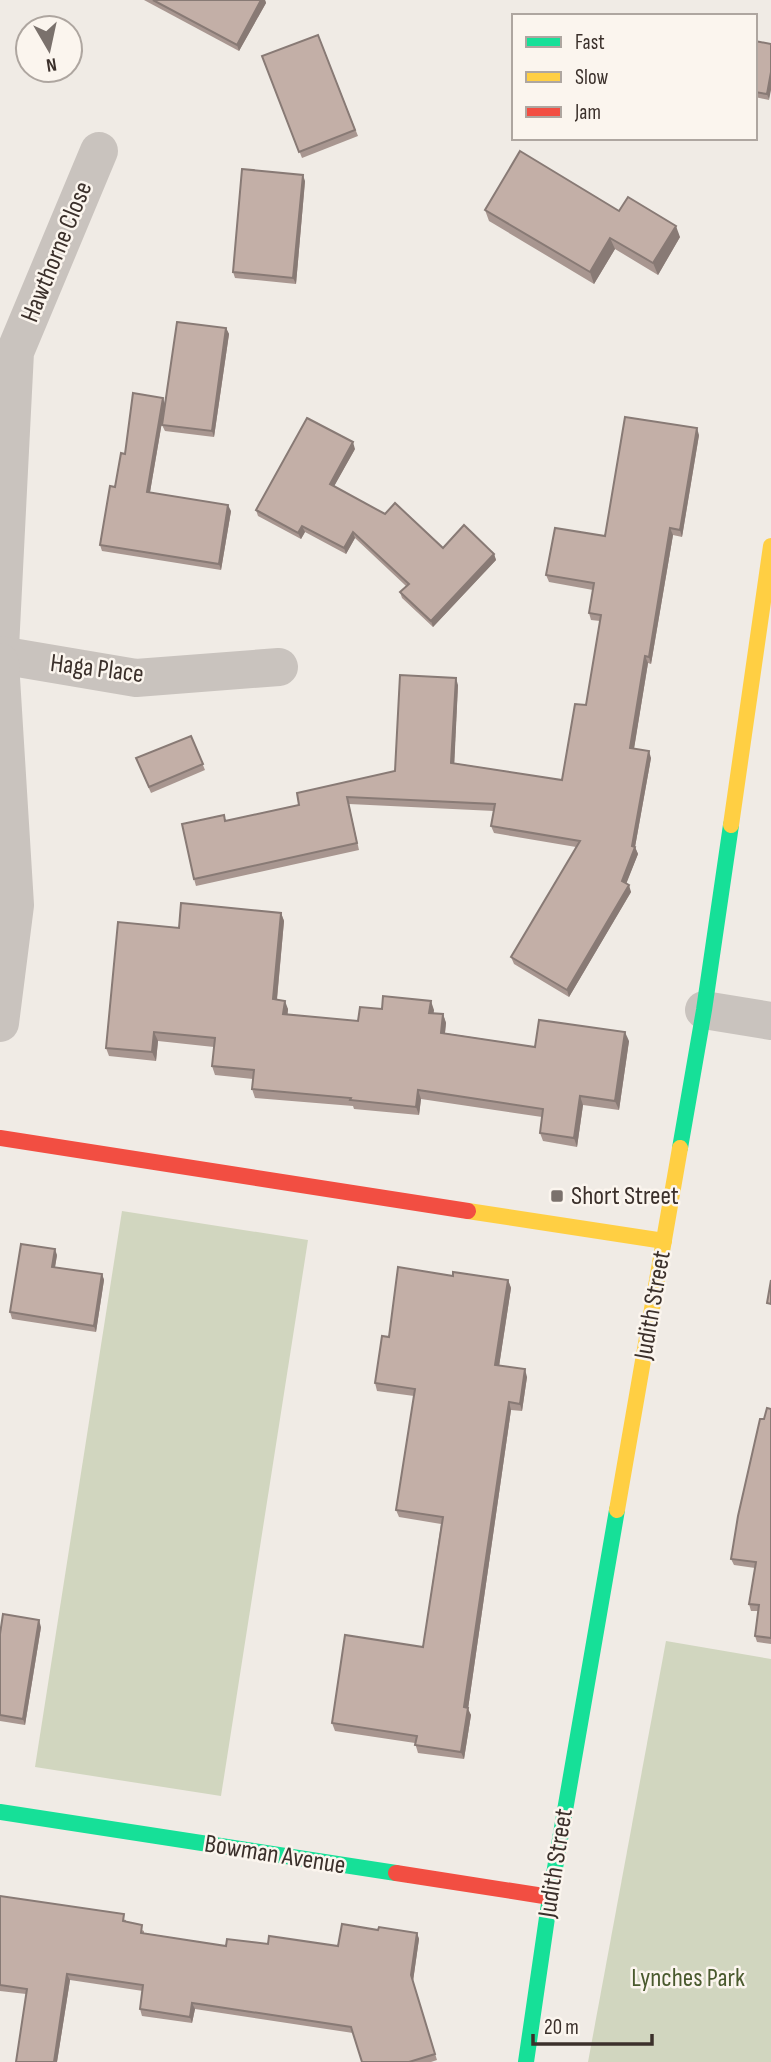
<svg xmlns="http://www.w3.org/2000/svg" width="771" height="2062" viewBox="0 0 771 2062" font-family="'Sofia Sans Condensed',sans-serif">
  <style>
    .green { fill: #d1d6bf }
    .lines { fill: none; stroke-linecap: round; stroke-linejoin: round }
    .street { stroke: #c9c3be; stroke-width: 38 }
    .fast { stroke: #16e098; stroke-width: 16 }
    .slow { stroke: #ffcf43; stroke-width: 16 }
    .jam { stroke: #f24e42; stroke-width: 16 }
    .wall { fill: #a89690 }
    .shaded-wall { fill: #887a75 }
    .building { fill: #c3afa7; stroke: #887a75; stroke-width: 2 }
    .poi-dot { fill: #7a716c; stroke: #fbf5ee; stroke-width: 2.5 }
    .labels { text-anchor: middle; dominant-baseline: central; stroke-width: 5; stroke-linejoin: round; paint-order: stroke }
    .street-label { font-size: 26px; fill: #3b302b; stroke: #fbf5ee }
    .poi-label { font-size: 26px; fill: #3b302b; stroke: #fbf5ee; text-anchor: start }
    .park-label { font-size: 26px; fill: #4a5a2e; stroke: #fbf5ee }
  </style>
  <rect width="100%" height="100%" fill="#f0ebe5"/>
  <!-- green -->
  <g class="green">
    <path d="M122,1211L308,1240L221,1796L35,1767Z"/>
    <path d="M666,1641L771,1659V2062H588Z"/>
  </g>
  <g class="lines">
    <!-- street -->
    <g class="street">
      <path d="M0,648L15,352L99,151"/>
      <path d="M0,655L136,678L279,667"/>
      <path d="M0,662L15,905L0,1023"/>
      <path d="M704,1010L771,1021"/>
    </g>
    <!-- fast -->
    <g class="fast">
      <path d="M680,1148L704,1010L731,825"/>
      <path d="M0,1812L396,1873"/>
      <path d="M526,2062L550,1897L617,1510"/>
    </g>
    <!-- slow -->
    <g class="slow">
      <path d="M731,825L771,546"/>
      <path d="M468,1211L664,1241"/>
      <path d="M617,1510L680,1148"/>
    </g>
    <!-- jam -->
    <g class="jam">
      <path d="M0,1138L468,1211"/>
      <path d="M396,1873L550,1897"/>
    </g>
  </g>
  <!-- wall -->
  <g class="wall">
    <path d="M144,0H265L266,3L239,51Z"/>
    <path d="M318,35L358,136L302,158L262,56Z"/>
    <path d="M755,41L769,100L755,97Z"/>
    <path d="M305,181L296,284L235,278L233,272Z"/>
    <path d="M485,210L619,211L680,237L658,275L615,249L594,284L489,221Z"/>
    <path d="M226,328L229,334L214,437L165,431L162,425L165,405L150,492L231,511L221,570L102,551L100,545L115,487L125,454Z"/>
    <path d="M699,435L682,537L673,535L651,664L648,663L634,748L651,758L635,847L638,854L626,883L631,892L569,997L514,964L511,957L576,847L494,833L491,826L494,811L349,804L359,850L196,886L194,879L226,821L299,805L395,771L458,685L454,763L562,780L586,705L600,621L591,620L589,613L593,590L549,582L546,575L605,536Z"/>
    <path d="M355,449L334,486L443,548L494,554L496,560L433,627L402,598L400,592L406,586L355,538L346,554L305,532L301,539L258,516L256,510Z"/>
    <path d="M191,736L205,770L151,793L136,758Z"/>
    <path d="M281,913L284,921L277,1000L288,1009L287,1015L358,1021L382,1009L434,1010L433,1014H443L446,1023L445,1033L535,1047L629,1041L619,1110L583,1105L577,1147L543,1141L540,1133L542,1117L421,1099L419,1115L354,1109L353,1106L255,1098L252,1089L253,1079L215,1075L212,1066L214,1047L158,1041L156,1061L109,1056L106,1048L179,928Z"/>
    <path d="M57,1255L55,1267L102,1274L104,1280L96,1332L12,1319L10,1312Z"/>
    <path d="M453,1276L508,1280L511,1288L499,1366L527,1377L522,1411L511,1410L468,1709L471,1715L464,1759L418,1753L415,1743L335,1731L332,1723L423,1647L441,1524L399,1517L396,1510L414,1396L377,1391L375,1383L389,1337Z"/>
    <path d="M771,1409V1644L757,1642L755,1636L758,1611H751L749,1604L755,1568L734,1565L731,1559Z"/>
    <path d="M41,1627L25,1725L0,1721V1634Z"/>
    <path d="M0,1896L126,1920V1922L144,1931V1933L226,1946L268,1944L338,1946L378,1930L417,1933L419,1939L413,1981L437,2060L431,2062H362L353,2033L195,2009L192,2023L142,2016L140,2009L143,1991L70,1980L57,2062H16L26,1994L0,1991Z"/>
  </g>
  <!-- shaded-wall -->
  <g class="shaded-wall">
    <path d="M261,0H265L266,3L239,51L237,45Z"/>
    <path d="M771,72V90L769,100L767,94Z"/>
    <path d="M303,175L305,181L296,284L293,278Z"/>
    <path d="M676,226L680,237L658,275L653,263Z"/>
    <path d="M610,238L615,249L594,284L590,272Z"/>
    <path d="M226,328L229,334L214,437L212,431Z"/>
    <path d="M163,398L165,404L149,498L147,492Z"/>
    <path d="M697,428L699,435L682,537L680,530Z"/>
    <path d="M353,442L355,449L332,490L330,484Z"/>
    <path d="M228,505L231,511L221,570L219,564Z"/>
    <path d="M302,526L305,532L301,539L298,533Z"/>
    <path d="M670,528L673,535L651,664L649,657Z"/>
    <path d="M353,532L355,538L346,554L344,548Z"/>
    <path d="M494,554L496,560L433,627L431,621Z"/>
    <path d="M645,656L648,663L633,755L630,748Z"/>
    <path d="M456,678L458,685L454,770L451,763Z"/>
    <path d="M649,751L651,758L635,847L638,854L625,887L622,881L632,846Z"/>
    <path d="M629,885L631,892L569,997L567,990Z"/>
    <path d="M281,913L284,921L276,1008L273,999Z"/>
    <path d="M285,1001L288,1009L287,1023L283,1014Z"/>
    <path d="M431,1001L434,1010L432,1022L429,1013Z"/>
    <path d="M443,1014L446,1023L444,1041L441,1033Z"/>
    <path d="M154,1032L158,1041L156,1061L152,1052Z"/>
    <path d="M625,1032L629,1041L619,1110L615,1101Z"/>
    <path d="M418,1090L421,1099L419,1115L416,1107Z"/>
    <path d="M580,1096L583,1105L577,1147L574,1138Z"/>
    <path d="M55,1249L57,1255L54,1273L52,1267Z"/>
    <path d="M102,1274L104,1280L96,1332L94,1326Z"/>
    <path d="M508,1280L511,1288L498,1373L495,1365Z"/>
    <path d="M525,1369L527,1377L522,1411L520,1404Z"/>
    <path d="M509,1402L511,1410L468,1709L471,1715L464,1759L461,1752L464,1707Z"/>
    <path d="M39,1620L41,1627L25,1725L23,1719Z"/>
    <path d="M417,1933L419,1939L413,1981L437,2060L411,1975Z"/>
    <path d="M67,1974L70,1980L57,2062H54Z"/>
    <path d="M192,2003L195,2009L192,2023L190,2017Z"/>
  </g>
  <!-- building -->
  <g class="building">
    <path d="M153,0H261L237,45Z"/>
    <path d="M318,35L355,130L299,152L262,56Z"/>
    <path d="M755,41L771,44V72L767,94L755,92Z"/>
    <path d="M520,151L619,211L628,197L676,226L653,263L610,238L590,272L485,210Z"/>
    <path d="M242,169L303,175L293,278L233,272Z"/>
    <path d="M177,322L226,328L212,431L162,425Z"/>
    <path d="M133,393L163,398L147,492L228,505L219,564L100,545L110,486L115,487L121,453L125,454Z"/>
    <path d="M625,417L697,428L680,530L670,528L649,657L645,656L630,748L649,751L632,846L635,847L622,881L629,885L567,990L511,957L580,841L491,826L495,804L347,797L357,843L194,879L182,824L224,815L225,821L299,805L297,793L395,771L400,675L456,678L451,763L562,780L575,704L586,705L601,615L589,613L594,583L546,575L555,528L605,536Z"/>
    <path d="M307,418L353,442L330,484L385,514L395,503L443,548L464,525L494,554L431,621L400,592L409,584L353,532L344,548L302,526L298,533L256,510Z"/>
    <path d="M191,736L203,764L149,787L136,758Z"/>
    <path d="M181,903L281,913L273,999L285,1001L283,1014L358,1021L360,1007L382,1009L383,996L431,1001L429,1013L443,1014L441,1033L535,1047L539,1020L625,1032L615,1101L580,1096L574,1138L540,1133L543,1109L418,1090L416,1107L350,1100L351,1098L252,1089L254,1070L212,1066L215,1038L154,1032L152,1052L106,1048L118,922L179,928Z"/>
    <path d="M21,1244L55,1249L52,1267L102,1274L94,1326L10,1312Z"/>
    <path d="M398,1267L453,1276V1272L508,1280L495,1365L525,1369L520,1404L509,1402L464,1707L468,1708L461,1752L415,1745L417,1736L332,1723L345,1635L423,1647L443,1517L396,1510L415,1389L375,1383L382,1336L389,1337Z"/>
    <path d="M771,1280V1304L767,1303Z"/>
    <path d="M767,1408L771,1409V1638L755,1636L759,1605L749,1604L756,1562L731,1559L738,1516L760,1419H764Z"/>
    <path d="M3,1614L39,1620L23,1719L0,1715V1634Z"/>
    <path d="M0,1896L124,1914L123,1921L142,1925L141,1933L226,1946L227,1939L268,1944L269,1936L338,1946L342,1924L378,1930L379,1927L417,1933L411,1975L435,2054L409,2062H362L351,2027L192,2003L190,2017L140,2009L143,1985L67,1974L54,2062H16L27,1989L0,1985Z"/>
  </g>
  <!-- markers -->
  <rect class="poi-dot" x="550" y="1189" width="14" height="14" rx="3.5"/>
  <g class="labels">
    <!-- street labels -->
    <g class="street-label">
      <text transform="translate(57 252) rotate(-68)">Hawthorne Close</text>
      <text transform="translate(97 669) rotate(7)">Haga Place</text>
      <text transform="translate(653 1305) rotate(-80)">Judith Street</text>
      <text transform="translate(275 1855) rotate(9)">Bowman Avenue</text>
      <text transform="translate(556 1863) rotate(-81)">Judith Street</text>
    </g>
    <!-- poi labels -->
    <g class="poi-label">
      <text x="571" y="1196">Short Street</text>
    </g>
    <!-- park labels -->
    <g class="park-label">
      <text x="688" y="1978">Lynches Park</text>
    </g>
  </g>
  <!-- legend -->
  <rect x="512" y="14" width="245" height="126" fill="#fbf5ee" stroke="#aea6a0" stroke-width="2"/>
  <rect x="526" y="37" width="35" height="10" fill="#16e098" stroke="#aea6a0" stroke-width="2"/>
  <text x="575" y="49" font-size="21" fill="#3b302b">Fast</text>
  <rect x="526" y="72" width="35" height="10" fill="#ffcf43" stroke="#aea6a0" stroke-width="2"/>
  <text x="575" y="84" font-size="21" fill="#3b302b">Slow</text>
  <rect x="526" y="107" width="35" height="10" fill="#f24e42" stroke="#aea6a0" stroke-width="2"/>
  <text x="575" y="119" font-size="21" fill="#3b302b">Jam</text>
  <!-- north arrow -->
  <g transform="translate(49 49) rotate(171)"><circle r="33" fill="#fbf5ee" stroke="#aea6a0" stroke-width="2"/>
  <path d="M0-5L12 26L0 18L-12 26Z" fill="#7a716c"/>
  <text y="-10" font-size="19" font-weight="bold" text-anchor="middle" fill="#3b302b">N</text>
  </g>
  <!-- scale -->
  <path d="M533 2034v10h119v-10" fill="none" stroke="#3b302b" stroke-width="3.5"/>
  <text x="544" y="2034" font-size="21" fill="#3b302b" stroke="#fbf5ee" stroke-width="5" paint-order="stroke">20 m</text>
</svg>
